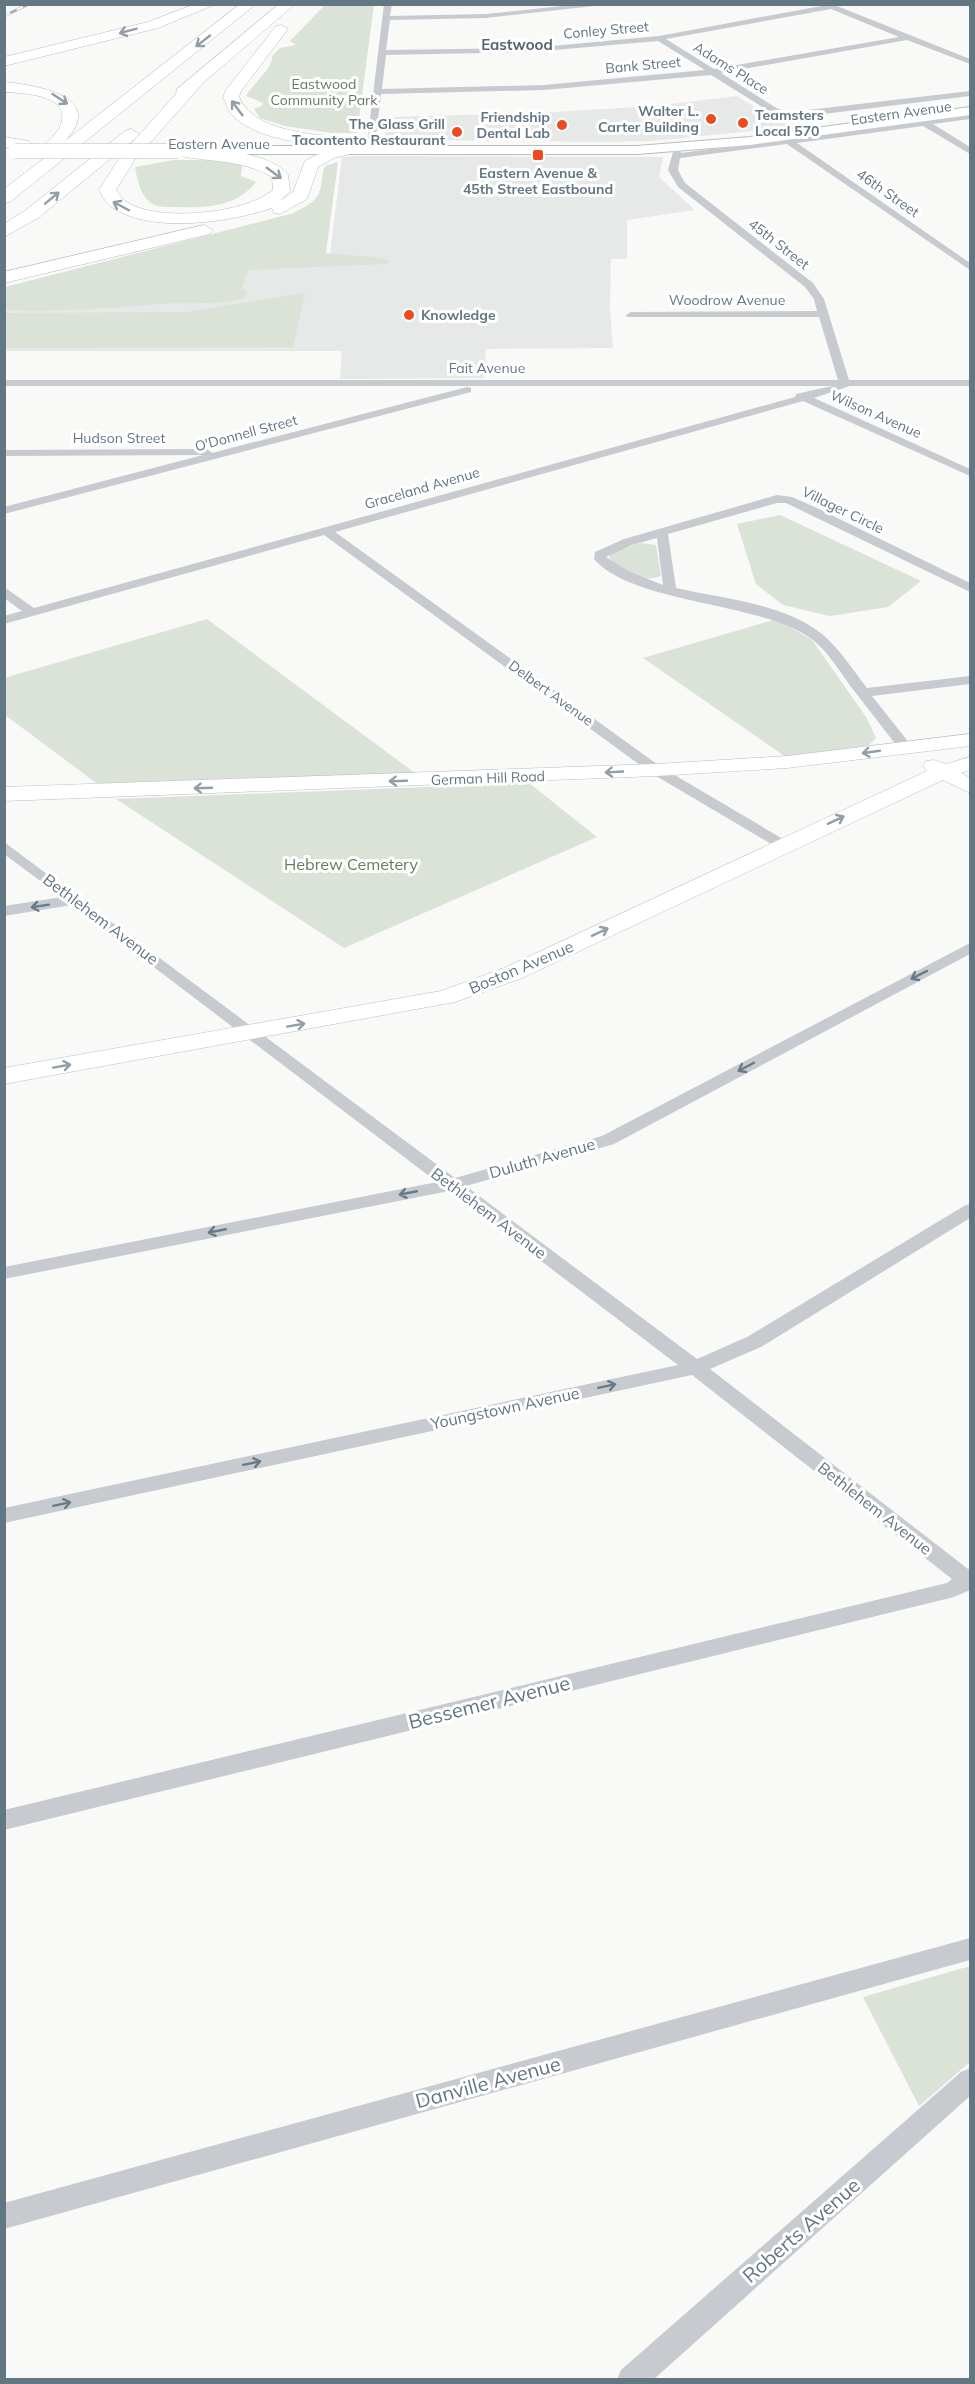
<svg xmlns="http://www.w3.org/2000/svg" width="975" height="2384" viewBox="0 0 975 2384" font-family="Mulish,sans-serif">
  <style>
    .built { fill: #e7e8e8 }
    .green { fill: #dbe2d8 }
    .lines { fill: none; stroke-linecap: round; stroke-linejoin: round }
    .secondary-casing { stroke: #b9bfc3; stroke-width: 1 }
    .primary-casing { stroke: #b8bdc1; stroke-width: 2 }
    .highway-casing { stroke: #b9bdc0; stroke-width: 1 }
    .street { fill: #c7cbcf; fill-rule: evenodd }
    .secondary { fill: #fff; fill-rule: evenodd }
    .primary { fill: #fff; fill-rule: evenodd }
    .highway { fill: #fff; fill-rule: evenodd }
    .rail-casing { stroke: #a7aeb4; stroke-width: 3 }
    .rail { stroke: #fff; stroke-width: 2; stroke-dasharray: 7; stroke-linecap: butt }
    .primary-bridge-casing { stroke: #b8bdc1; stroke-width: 15; stroke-linecap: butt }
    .primary-bridge { stroke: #fff; stroke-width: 14 }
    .oneway { stroke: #929fa9 }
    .oneway2 { stroke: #687a88 }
    .poi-dot { fill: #ee4a22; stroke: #fff; stroke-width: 2 }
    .labels { text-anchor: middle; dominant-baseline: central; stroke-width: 6; stroke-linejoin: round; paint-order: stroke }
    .far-street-label { font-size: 14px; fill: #637684; stroke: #fff }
    .far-park-label { font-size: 14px; fill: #677a62; stroke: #fff }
    .far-poi-label { font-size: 14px; font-weight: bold; fill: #637684; stroke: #fff; text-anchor: end }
    .far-neighbourhood-label { font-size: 15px; font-weight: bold; fill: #55646e; stroke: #fff }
    .park-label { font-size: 16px; fill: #677a62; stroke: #fff }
    .street-label { font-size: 16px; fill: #637684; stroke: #fff }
    .near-street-label { font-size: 20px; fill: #637684; stroke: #fff }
  </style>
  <rect width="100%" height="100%" fill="#f9f9f7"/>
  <!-- built -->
  <g class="built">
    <path d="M737,96L771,117L801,126L652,141L605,142L392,140L385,137L386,117L537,113L654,106Z"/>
    <path d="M356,156L663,157L659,177L695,210L627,220V259H611L610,309L613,348L486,349L484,378L340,379L342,351H5V298L239,269L330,254L342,157Z"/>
  </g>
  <!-- green -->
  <g class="green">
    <path d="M325,5H374L357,133H332L285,126L260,118L254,109L262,106L263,103L246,96C253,84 274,67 272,56L280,48L296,45L290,41Z"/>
    <path d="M174,160H221L242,165L241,176L256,182C237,206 209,208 180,207C172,207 159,208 153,204C141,198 137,179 135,167Z"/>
    <path d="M338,162L326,253L381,258L389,261L385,264L248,270L242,288L247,291V295C239,306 191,302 175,303C118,307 63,313 5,310V287L294,213C304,207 317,202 320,190C323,182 321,175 325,166Z"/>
    <path d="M305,293L293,347L5,348V313L186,312Z"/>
    <path d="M780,515L921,581L888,607L830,616L783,605L756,584L737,524Z"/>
    <path d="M640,543L656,545L661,576C643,584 622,571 609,558L611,553Z"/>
    <path d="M207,619L419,776L99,785L5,715L4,678Z"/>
    <path d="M777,619L812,640L866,717L876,738L869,745L786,757L643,658Z"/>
    <path d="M529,783L597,837L344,948L116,799Z"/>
    <path d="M970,1966V2062L919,2106L863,1997Z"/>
  </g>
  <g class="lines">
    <!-- secondary casing -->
    <g class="secondary-casing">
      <g id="secondary">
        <path d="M970,734V746L787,768L656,776L4,801V787L656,764L787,756Z"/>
        <path d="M970,757V770L961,773L970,778V793L943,780L522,978L455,1002L4,1084V1068L441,991L504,968L927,771L923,766L926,761L934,760L946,764Z"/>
      </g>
    </g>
    <!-- primary casing -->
    <g class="primary-casing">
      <path id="primary" d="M970,107V115L750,145L637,154H184L177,150L184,146H637L750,137Z"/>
    </g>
    <!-- highway casing -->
    <g class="highway-casing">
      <g id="highway">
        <path d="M195,4H216L158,28L4,66V57L148,22Z"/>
        <path d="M240,4H256L10,202L4,203V189L47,156L39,151C46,141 60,133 62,121C68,94 21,93 4,92V82C35,85 108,96 65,141Z"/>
        <path d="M279,4H295L204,82L134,161L116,190C118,193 121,198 125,201C156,223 245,214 273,190L272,177C240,158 207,163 172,154L170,151L172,148L178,146C207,148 270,151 288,175L290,191L280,201L293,192L305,161L322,152L343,146C309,144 256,141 231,114C227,110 226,102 223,97L226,90L276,26L281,25L288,29L241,91L239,97C256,137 333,136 371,139L377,141L379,144L377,147H354V153L334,158L318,167L307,199L280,214L274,213L272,208C231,222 152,234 113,208C107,204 102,196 99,190L121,155L176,94L177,89Z"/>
        <path d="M131,129L139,134L137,137L38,218L4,237V224L26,210L125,131Z"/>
        <path d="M4,137L29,141L31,144L23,149L4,147Z"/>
        <path d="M204,225L213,230L210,234L4,283V272Z"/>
      </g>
    </g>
    <!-- street -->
    <g class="street">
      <path d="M384,4H392L390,16L486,14L581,4H613L486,18L390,20L386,50L531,48L659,36L832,4L970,59V64L907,40L721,73L778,109L791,112L970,91V96L791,118L772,113L711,75L544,90L381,94L375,144L371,147L367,144ZM831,9L899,37L714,69L666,39ZM658,41L705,70L544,85L382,89L386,55L531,52Z"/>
      <path d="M970,114V119L933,124L970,147V154L923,126L797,143L970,263V270L787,144L680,158L678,170L685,183L813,283L824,299L849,380H970V386H850L814,398L970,469V476L803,401L335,532L661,767L788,842L790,845L788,848H778L651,773L324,535L4,624V616L22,611L4,598V587L34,608L795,397L796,394L832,386H4V380H838L819,317H627L626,315L631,312L817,311L814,299L805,287L678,187L668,170L674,148L681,146V153Z"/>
      <path d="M467,387L471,388V392L4,514V507L203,455L4,456V450L207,449L212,453Z"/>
      <path d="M777,495L792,497L819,509L970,583V592L786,503H777L668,534L676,588C724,599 783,603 822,634C840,649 853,670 867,688L970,676V684L872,696L910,744V750H900C884,729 868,709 852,688C838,669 825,646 804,634C748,601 633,603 594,559L595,552L624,539ZM657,538L663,585L628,571L606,557L632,545Z"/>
      <path d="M4,842L455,1178L602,1136L970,943V954L614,1144L466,1186L697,1359L747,1337L964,1206L970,1204V1218L761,1347L710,1369L968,1569L970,1568V1590L954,1597L4,1830V1810L947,1583L952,1579L692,1375L4,1523V1508L678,1365L449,1191L4,1279V1267L437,1182L72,905L4,916V906L62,897L4,854Z"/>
      <path d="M970,1938V1960L4,2229V2203Z"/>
      <path d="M970,2068V2096L653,2380H617L621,2370L961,2072Z"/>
    </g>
    <!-- secondary -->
    <use href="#secondary" class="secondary"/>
    <!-- primary -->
    <use href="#primary" class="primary"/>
    <!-- highway -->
    <use href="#highway" class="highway"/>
    <!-- rail casing -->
    <g class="rail-casing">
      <path id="rail" d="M4,16L29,4"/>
    </g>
    <!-- rail -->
    <use href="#rail" class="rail"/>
    <!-- primary-bridge casing -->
    <g class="primary-bridge-casing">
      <path id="primary-bridge" d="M15,151H178"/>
    </g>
    <!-- primary-bridge -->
    <use href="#primary-bridge" class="primary-bridge"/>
  </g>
  <!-- one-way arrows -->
  <defs><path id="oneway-shaft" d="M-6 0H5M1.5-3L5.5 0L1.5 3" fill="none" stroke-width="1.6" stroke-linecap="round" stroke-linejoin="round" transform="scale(1.5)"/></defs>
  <g class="oneway">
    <use href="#oneway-shaft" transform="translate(128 31) rotate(165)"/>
    <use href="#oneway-shaft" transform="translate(203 41) rotate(142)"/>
    <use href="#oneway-shaft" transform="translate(60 99) rotate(33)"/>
    <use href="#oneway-shaft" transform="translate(237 108) rotate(-127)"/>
    <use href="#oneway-shaft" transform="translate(274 173) rotate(36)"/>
    <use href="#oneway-shaft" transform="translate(52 198) rotate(-39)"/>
    <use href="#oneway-shaft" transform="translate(121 206) rotate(-152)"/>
    <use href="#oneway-shaft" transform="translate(871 752) rotate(172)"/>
    <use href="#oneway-shaft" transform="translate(614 772) rotate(177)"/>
    <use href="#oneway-shaft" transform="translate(398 781) rotate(178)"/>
    <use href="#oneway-shaft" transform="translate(203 788) rotate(178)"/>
    <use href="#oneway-shaft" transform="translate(836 820) rotate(-25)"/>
    <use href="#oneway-shaft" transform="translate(600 932) rotate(-25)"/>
    <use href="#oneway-shaft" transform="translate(296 1025) rotate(-10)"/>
    <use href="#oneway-shaft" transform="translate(62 1066) rotate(-10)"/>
  </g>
  <g class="oneway2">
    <use href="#oneway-shaft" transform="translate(40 906) rotate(171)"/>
    <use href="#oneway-shaft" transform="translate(919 975) rotate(153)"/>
    <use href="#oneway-shaft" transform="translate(746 1067) rotate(152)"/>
    <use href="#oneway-shaft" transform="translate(408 1193) rotate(169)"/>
    <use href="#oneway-shaft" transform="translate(217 1231) rotate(169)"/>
    <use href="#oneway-shaft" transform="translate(607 1386) rotate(-12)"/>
    <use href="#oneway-shaft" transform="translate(252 1463) rotate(-12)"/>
    <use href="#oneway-shaft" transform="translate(62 1504) rotate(-12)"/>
  </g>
  <!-- markers -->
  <g class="poi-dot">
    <circle cx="711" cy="119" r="6"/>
    <circle cx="743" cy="123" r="6"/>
    <circle cx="562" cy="125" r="6"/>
    <circle cx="457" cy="132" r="6"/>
    <rect x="532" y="149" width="12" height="12" rx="3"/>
    <circle cx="409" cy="315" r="6"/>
  </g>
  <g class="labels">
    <!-- far-street labels -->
    <g class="far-street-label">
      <text transform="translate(606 30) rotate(-5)">Conley Street</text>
      <text transform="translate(643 65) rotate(-5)">Bank Street</text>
      <text transform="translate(731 68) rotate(32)">Adams Place</text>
      <text transform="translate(901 113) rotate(-8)">Eastern Avenue</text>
      <text x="219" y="144">Eastern Avenue</text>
      <text transform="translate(888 193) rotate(35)">46th Street</text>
      <text transform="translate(779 244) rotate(38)">45th Street</text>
      <text x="727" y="300">Woodrow Avenue</text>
      <text x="487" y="368">Fait Avenue</text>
      <text transform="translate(876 414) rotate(24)">Wilson Avenue</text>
      <text transform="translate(246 433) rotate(-15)">O'Donnell Street</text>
      <text x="119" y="438">Hudson Street</text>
      <text transform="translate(422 488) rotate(-16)">Graceland Avenue</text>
      <text transform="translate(843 510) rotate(26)">Villager Circle</text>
      <text transform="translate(551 693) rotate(36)">Delbert Avenue</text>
      <text transform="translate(488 778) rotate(-2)">German Hill Road</text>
    </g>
    <!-- far-park labels -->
    <g class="far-park-label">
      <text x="324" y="84">Eastwood<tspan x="324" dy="16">Community Park</tspan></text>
    </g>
    <!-- far-poi labels -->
    <g class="far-poi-label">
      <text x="699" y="111">Walter L.<tspan x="699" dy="16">Carter Building</tspan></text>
      <text x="755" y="115" text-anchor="start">Teamsters<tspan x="755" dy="16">Local 570</tspan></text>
      <text x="550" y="117">Friendship<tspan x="550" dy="16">Dental Lab</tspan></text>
      <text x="445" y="124">The Glass Grill<tspan x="445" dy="16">Tacontento Restaurant</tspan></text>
      <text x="538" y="173" text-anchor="middle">Eastern Avenue &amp;<tspan x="538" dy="16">45th Street Eastbound</tspan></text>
      <text x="421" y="315" text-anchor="start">Knowledge</text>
    </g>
    <!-- far-neighbourhood labels -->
    <g class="far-neighbourhood-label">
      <text x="517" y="44">Eastwood</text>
    </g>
    <!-- park labels -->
    <g class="park-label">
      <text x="351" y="864">Hebrew Cemetery</text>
    </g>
    <!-- street labels -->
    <g class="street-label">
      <text transform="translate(101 919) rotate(37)">Bethlehem Avenue</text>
      <text transform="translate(521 967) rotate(-23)">Boston Avenue</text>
      <text transform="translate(542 1158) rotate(-16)">Duluth Avenue</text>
      <text transform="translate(489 1213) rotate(37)">Bethlehem Avenue</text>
      <text transform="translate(505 1408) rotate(-12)">Youngstown Avenue</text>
      <text transform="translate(875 1508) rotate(38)">Bethlehem Avenue</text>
    </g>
    <!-- near-street labels -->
    <g class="near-street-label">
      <text transform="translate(489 1702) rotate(-14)">Bessemer Avenue</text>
      <text transform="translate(488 2082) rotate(-15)">Danville Avenue</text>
      <text transform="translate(801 2230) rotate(-41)">Roberts Avenue</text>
    </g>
  </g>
  <!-- border -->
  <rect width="975" height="2384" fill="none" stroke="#637684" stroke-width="12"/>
</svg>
